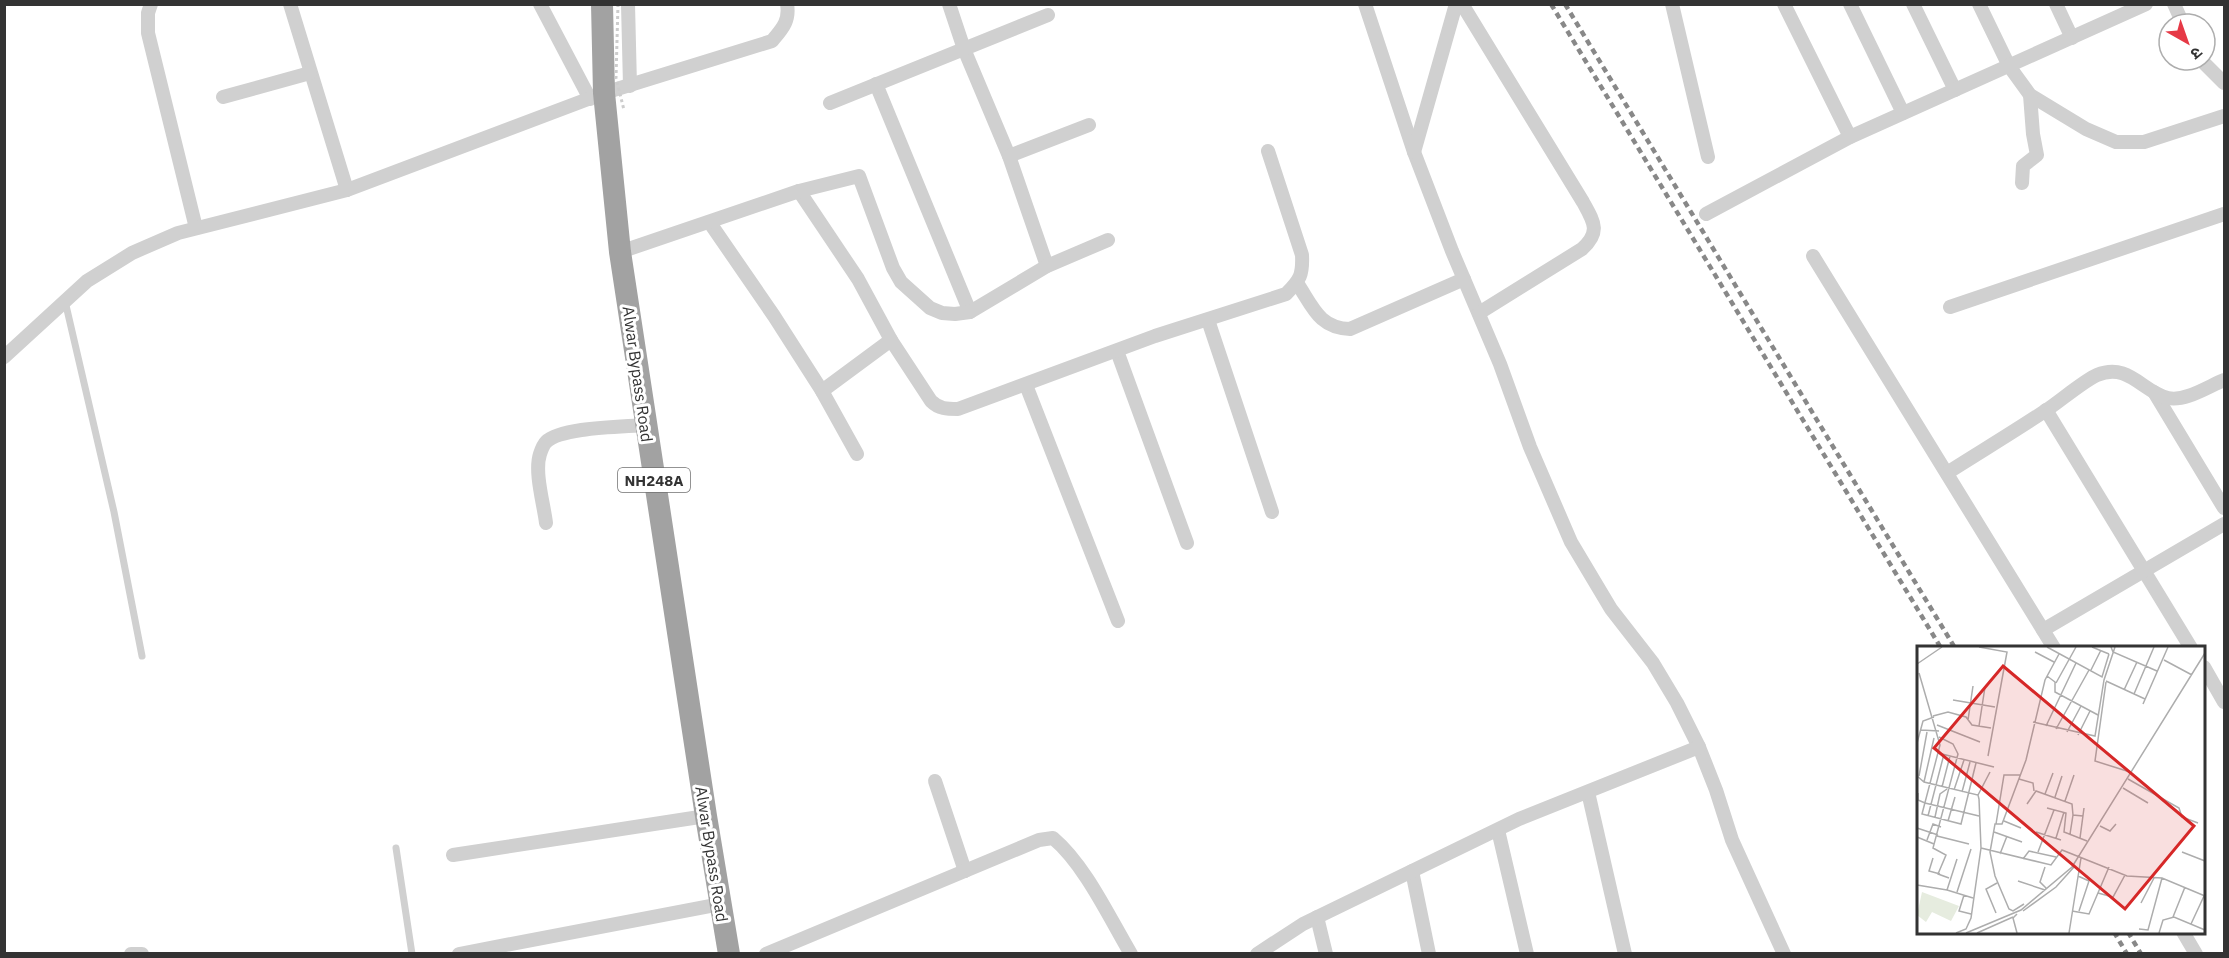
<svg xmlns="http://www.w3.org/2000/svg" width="2229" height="958" viewBox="0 0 2229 958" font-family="'IBM Plex Sans','Noto Sans Devanagari',sans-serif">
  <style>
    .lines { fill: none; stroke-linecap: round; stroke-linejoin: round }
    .service { stroke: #d0d0d0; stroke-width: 7 }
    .minor { stroke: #d0d0d0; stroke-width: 14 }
    .trunk { stroke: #a2a2a2; stroke-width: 22 }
    .rail { stroke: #888; stroke-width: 4.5; stroke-dasharray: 6 4.5; stroke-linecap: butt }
    .path-bridge { stroke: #cdcdcd; stroke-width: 3; stroke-dasharray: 3 3; stroke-linecap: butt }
    .labels { text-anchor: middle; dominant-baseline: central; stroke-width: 6; stroke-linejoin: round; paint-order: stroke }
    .shield { fill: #fff; stroke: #707070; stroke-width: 1.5 }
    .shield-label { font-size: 15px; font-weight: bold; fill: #333 }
    .street-label { font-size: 16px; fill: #333; stroke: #fff }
    .inset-road { fill: none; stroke: #adadad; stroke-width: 1.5 }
    .view { fill: #d62828; fill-opacity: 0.15; stroke: #d62828; stroke-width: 3 }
    .inset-edge { fill: none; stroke: #333; stroke-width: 3 }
  </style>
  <rect width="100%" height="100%" fill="#fff"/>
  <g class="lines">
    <!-- service -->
    <g class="service">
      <path d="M65,301L114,512L142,656"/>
      <path d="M396,848L412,954"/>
    </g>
    <!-- minor -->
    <g class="minor">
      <path d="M151,4L148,13V33L196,228"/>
      <path d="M290,4L347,190"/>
      <path d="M540,4L590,99"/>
      <path d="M628,4L630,86"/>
      <path d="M949,4L964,49L1009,156L1047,266"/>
      <path d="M1365,4L1414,152L1452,251L1500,364L1530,447L1571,542L1611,609L1653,663L1677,703L1699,747L1716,790L1732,840L1784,954"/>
      <path d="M1462,4L1583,202C1594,222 1601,232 1582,249L1479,313"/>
      <path d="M1672,4L1708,157"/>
      <path d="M1784,4L1850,137"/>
      <path d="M1850,4L1903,113"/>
      <path d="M1913,4L1955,90"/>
      <path d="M1979,4L2009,66L2030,95L2086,129L2116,142H2144L2224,116"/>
      <path d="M2056,4L2072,38"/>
      <path d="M2174,4L2183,24"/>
      <path d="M2201,60L2224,83"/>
      <path d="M876,84L970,312"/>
      <path d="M223,97L310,73"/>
      <path d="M830,103L1048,15"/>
      <path d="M1414,152L1456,4"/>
      <path d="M1009,156L1089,125"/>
      <path d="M2022,183L2023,166L2037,155L2033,134L2030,95"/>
      <path d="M799,191L858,279L891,340"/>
      <path d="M1706,214L1850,137L2146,4"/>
      <path d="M710,223L774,316L822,391L857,454"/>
      <path d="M620,252L799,191L859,176L893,268L901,282L930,308L942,313L955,314L970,312L1047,266L1108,240"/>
      <path d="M1813,256L2054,648"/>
      <path d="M1297,283C1313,307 1319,328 1350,329L1464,279"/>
      <path d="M1950,307L2224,214"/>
      <path d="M1208,320L1272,512"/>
      <path d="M1117,351L1187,543"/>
      <path d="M4,357L87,281L132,253L178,233L347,190L604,93L772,41C782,29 790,21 787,4"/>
      <path d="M1026,385L1118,621"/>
      <path d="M822,391L891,340L931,401C939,409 947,409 958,409L1155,336L1286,294C1300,280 1303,275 1302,255L1268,151"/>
      <path d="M2154,392L2224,508"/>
      <path d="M2046,410L2191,648"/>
      <path d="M1947,473C1980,452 2015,431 2048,409C2060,401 2085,380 2097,375C2129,362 2142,392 2168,398C2185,402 2209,386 2224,380"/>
      <path d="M546,523C544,505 534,472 540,454C541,451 544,444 546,442C561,427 623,427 645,425"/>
      <path d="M2043,630L2224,524"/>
      <path d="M2204,667L2224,702"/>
      <path d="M935,781L965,871"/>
      <path d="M1588,792L1625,954"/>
      <path d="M1498,830L1527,954"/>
      <path d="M453,855L706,816"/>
      <path d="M1412,871L1429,954"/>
      <path d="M1317,917L1326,954"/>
      <path d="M2183,932L2196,954"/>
      <path d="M131,954H142"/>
      <path d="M459,954L720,904"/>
      <path d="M766,954L1039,840L1053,838C1085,865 1109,917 1131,954"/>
      <path d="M1257,954L1303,924L1519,819L1699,747"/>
    </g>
    <!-- trunk -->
    <path class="trunk" d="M602,4L604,93L620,252L706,816L729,954"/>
    <!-- rail -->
    <g class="rail">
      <path d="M1551,4L1941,648"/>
      <path d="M1565,4L1955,648"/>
      <path d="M2114,932L2127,954"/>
      <path d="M2128,932L2141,954"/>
    </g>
    <!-- path-bridge -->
    <path class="path-bridge" d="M618,4L616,78L624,110"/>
  </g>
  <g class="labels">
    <!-- shield labels -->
    <rect class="shield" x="618" y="468" width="72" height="24" rx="4.5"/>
    <g class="shield-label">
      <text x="654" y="480">NH248A</text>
    </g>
    <!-- street labels -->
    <g class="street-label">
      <text transform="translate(638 374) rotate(82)">Alwar Bypass Road</text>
      <text transform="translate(712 854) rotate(81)">Alwar Bypass Road</text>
    </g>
  </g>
  <!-- overview -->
  <g transform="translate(1917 646)">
    <rect width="288" height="288" fill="#fff"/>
    <path d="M5,246L42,260L34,275L15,266L9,276L0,269Z" fill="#e6ecdf"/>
    <path class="inset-road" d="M62,1L90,6L71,110M130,1L185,31L192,8M175,1L192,8M194,1L196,6L240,25M118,6L137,16M247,14L275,29M0,18L25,1M174,24L184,4M2,27L23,99L5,168L44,178L59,117M130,30L138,36V46L181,69M189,35L228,53M189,36L178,115L213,126M139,37L159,1M207,44L220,16M217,48L237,1M36,54L78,61M226,58L251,1M16,70L31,66L49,71L55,79L74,82M51,74L56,40M116,76L178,90L187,34L198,1M20,79L63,96M62,80L68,41M129,80L159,17M139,83L172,24M4,84L22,85M150,86L164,60M161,89L173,65M22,91L36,98L41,108L16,202L29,209L21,228L32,232M0,97L6,75L17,71M21,107L77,121M0,130L7,136L61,149L62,153L64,202L54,272L49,283L39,287M2,130L10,86M102,133L116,137L117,145M211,133L262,162L265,171L281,177M7,136L17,92M25,141L33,110M206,142L231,157M37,144L47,114M45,146L53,116M1,147V154L8,157L62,170M128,148L136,127M61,149L73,126M138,151L145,130M148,155L157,129M110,158L119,145L155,158L156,169L166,170M130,162L149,167L147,186L170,195M11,170L27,108M18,171L23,148L30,143M31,175L38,151M87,175L104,182M79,178L87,129H104M183,180L193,185L199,178M0,182L21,189M77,186L105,196M119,186L144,194M153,188L156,169M20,190L52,198M0,191L17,198M139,192L147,166M163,192L167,162M10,194L16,178L24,181M64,202L134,219L145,204L210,230L245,232L288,250M121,206L137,164M265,206L288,215M83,208L90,190M16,212L12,225L23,228M40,213L30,244L56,252M106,213L112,205L139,211M128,221L123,236L129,242M161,230L172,235L162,265M101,235L128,244M0,239L30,244M40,246L54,203M181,247L196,251L208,229M47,249L42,265L54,268M224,257L237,232M107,258L96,265L92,263L78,230L73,206L78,178H85L109,114L128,34L142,8M106,265L139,241L157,221M155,265L172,268L192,221M79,267L69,243L80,237M100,268L96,272L100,287M256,271L268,241M274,278L287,250M222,283L231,284L245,232M49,287L104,264L155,221L288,7M60,287L96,271M152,287L164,212M242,287L246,274L257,271L288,284"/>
    <path class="view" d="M86,20L277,180L208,263L17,102Z"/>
    <rect width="288" height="288" class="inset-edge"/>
  </g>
  <!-- border -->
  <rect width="2229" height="958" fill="none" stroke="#333333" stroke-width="12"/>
  <!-- north arrow -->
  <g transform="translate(2187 42) rotate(140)"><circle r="28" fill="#ffffff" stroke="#adadad" stroke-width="1.5"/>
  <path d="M0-4.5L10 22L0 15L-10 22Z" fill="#e63946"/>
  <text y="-9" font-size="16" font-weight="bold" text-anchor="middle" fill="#333333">उ</text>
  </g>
</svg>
